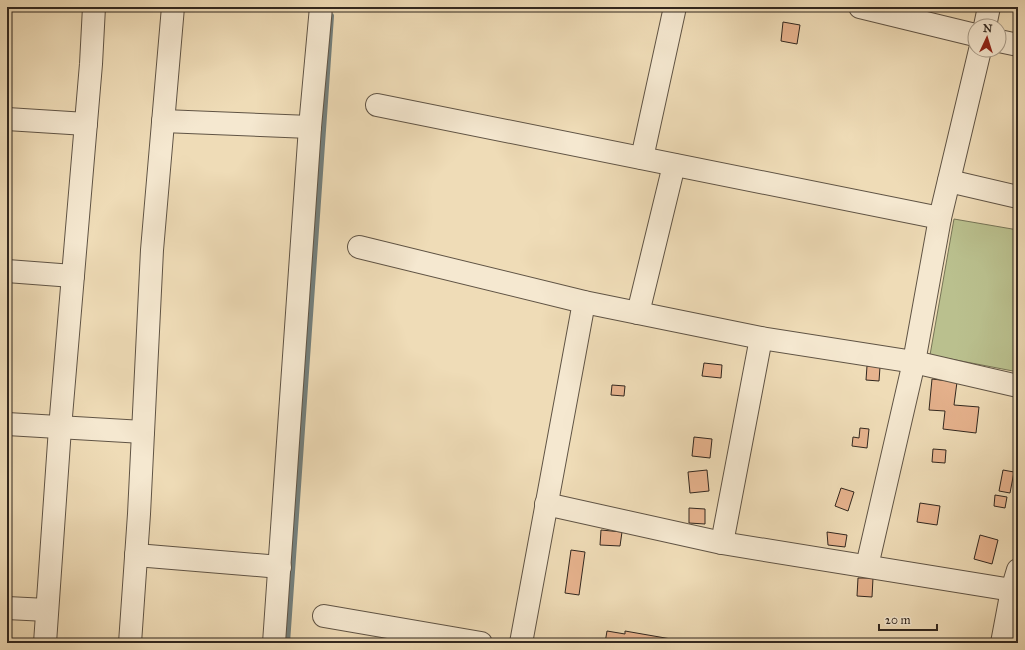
<svg xmlns="http://www.w3.org/2000/svg" width="1025" height="650" viewBox="0 0 1025 650" font-family="'IM FELL Great Primer',serif">
  <style>
    .grass { fill: #bac08e; stroke: #767456 }
    .lines { fill: none; stroke-linecap: round; stroke-linejoin: round }
    .stream { stroke: #737f7c; stroke-width: 6 }
    .building { fill: #e7b38e; stroke: #31271f }
    .minor-casing { stroke: #605445; stroke-width: 24 }
    .minor { stroke: #f5e8d0; stroke-width: 22 }
  </style>
  <rect width="100%" height="100%" fill="#efdcb7"/>
  <filter id="stains"><feTurbulence type="fractalNoise" baseFrequency=".005" numOctaves="4"/><feColorMatrix values="0 0 0 0 .2 0 0 0 0 .09 0 0 0 0 .02 0 0 0 .5 -.17"/></filter>
  <radialGradient id="worn" r=".72"><stop offset=".6" stop-color="#630" stop-opacity="0"/><stop offset="1" stop-color="#630" stop-opacity=".3"/></radialGradient>
  <!-- grass -->
  <path class="grass" d="M954,219L1018,230V372L930,355Z"/>
  <g class="lines">
    <!-- stream -->
    <path class="stream" d="M287,643L331,16"/>
  </g>
  <!-- building -->
  <g class="building">
    <path d="M783,22L800,25L797,44L781,41Z"/>
    <path d="M704,363L722,365L721,378L702,376Z"/>
    <path d="M867,366L880,367L879,381L866,380Z"/>
    <path d="M932,379L957,382L954,405L979,407L976,433L943,429L945,411L929,410Z"/>
    <path d="M612,385L625,386L624,396L611,395Z"/>
    <path d="M860,428L869,429L867,448L852,446L853,437L859,438Z"/>
    <path d="M694,437L712,439L710,458L692,456Z"/>
    <path d="M933,449L946,450L945,463L932,462Z"/>
    <path d="M707,470L709,491L690,493L688,472Z"/>
    <path d="M1003,470L1014,472L1010,493L999,491Z"/>
    <path d="M841,488L854,492L848,511L835,506Z"/>
    <path d="M995,495L1007,497L1005,508L994,506Z"/>
    <path d="M920,503L940,506L937,525L917,522Z"/>
    <path d="M689,508L705,509V524L689,523Z"/>
    <path d="M601,530L622,532L620,546L600,545Z"/>
    <path d="M827,532L847,535L845,547L828,545Z"/>
    <path d="M980,535L998,540L992,564L974,559Z"/>
    <path d="M571,550L585,552L579,595L565,593Z"/>
    <path d="M858,578H873L872,597L857,596Z"/>
    <path d="M607,631L625,634V631L671,639L670,643H605Z"/>
  </g>
  <g class="lines">
    <!-- minor casing -->
    <g class="minor-casing">
      <g id="minor">
        <path d="M860,7L975,35"/>
        <path d="M985,26L989,7"/>
        <path d="M999,41L1018,45"/>
        <path d="M377,105L940,218"/>
        <path d="M7,119L86,124"/>
        <path d="M163,121L310,127"/>
        <path d="M642,158L675,7"/>
        <path d="M949,181L1018,197"/>
        <path d="M359,247L584,302L761,338L914,362L1018,386"/>
        <path d="M7,271L73,276"/>
        <path d="M638,313L674,165"/>
        <path d="M7,424L143,432"/>
        <path d="M546,504L722,543L1012,590"/>
        <path d="M722,543L761,338"/>
        <path d="M136,555L280,567"/>
        <path d="M867,566L914,362L940,218L980,50"/>
        <path d="M7,608L47,610"/>
        <path d="M324,616L481,643"/>
        <path d="M45,643L60,428L91,64L94,7"/>
        <path d="M130,643L139,514L152,250L173,7"/>
        <path d="M274,643L310,127L321,7"/>
        <path d="M521,643L584,302"/>
        <path d="M1002,643L1012,590L1018,570"/>
      </g>
    </g>
    <!-- minor -->
    <use href="#minor" class="minor"/>
  </g>
  <!-- margin -->
  <rect width="1025" height="650" fill="none" stroke="#efdcb7" stroke-width="24"/>
  <rect x="8" y="8" width="1009" height="634" fill="none" stroke="#31271f" stroke-width="2"/>
  <rect x="12" y="12" width="1001" height="626" fill="none" stroke="#31271f"/>
  <!-- north arrow -->
  <g transform="translate(987 38) rotate(4)"><circle r="19" fill="#f5e8d0" stroke="#a79b89"/>
  <path d="M0-3L7 15L0 10L-7 15Z" fill="#8f2418"/>
  <text y="-6" font-size="11" font-weight="bold" text-anchor="middle" fill="#31271f">N</text>
  </g>
  <!-- scale -->
  <path d="M879 624v6h58v-6" fill="none" stroke="#31271f" stroke-width="2"/>
  <text x="885" y="624" font-size="12" fill="#31271f" stroke="#f5e8d0" stroke-width="3" paint-order="stroke">20 m</text>
  <rect width="100%" height="100%" filter="url(#stains)"/>
  <rect width="100%" height="100%" fill="url(#worn)"/>
</svg>
